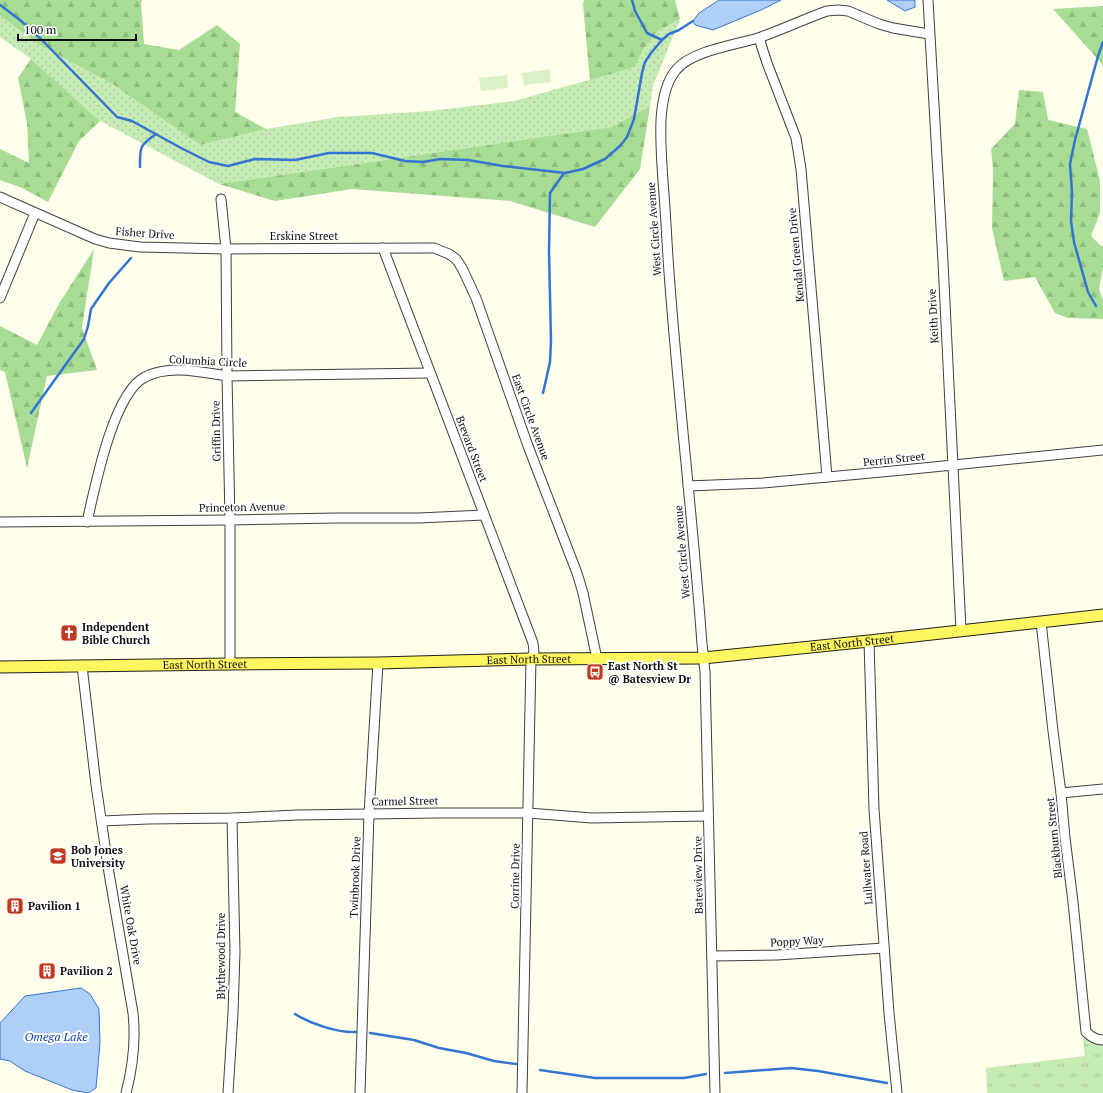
<svg xmlns="http://www.w3.org/2000/svg" width="1103" height="1093" viewBox="0 0 1103 1093" font-family="'PT Serif',serif">
  <style>
    .grass { fill: url(#grass-dots) }
    .forest { fill: url(#forest-firs) }
    .park { fill: url(#park-tufts) }
    .pitch { fill: #daf1c7 }
    .water { fill: #afcff8; stroke: #3474d2 }
    .lines { fill: none; stroke-linecap: round; stroke-linejoin: round }
    .stream { stroke: #3474d2; stroke-width: 2.5 }
    .minor-casing { stroke: #404040; stroke-width: 11 }
    .major-casing { stroke: #1e1e1e; stroke-width: 13 }
    .minor { stroke: #fff; stroke-width: 9 }
    .major { stroke: #fdf65e; stroke-width: 11 }
    .labels { text-anchor: middle; dominant-baseline: central; stroke-width: 4; stroke-linejoin: round; paint-order: stroke }
    .street-label { font-size: 11px; fill: #0d0d0d; stroke: #fff }
    .poi-label { font-size: 11px; font-weight: bold; fill: #0d0d0d; stroke: #fff; text-anchor: start }
    .water-label { font-size: 12px; font-style: italic; fill: #1247a3; stroke: #fff }
  </style>
  <defs>
    <pattern id="grass-dots" width="8" height="8" patternUnits="userSpaceOnUse"><rect width="8" height="8" fill="#c6ebb5"/><path d="M2 2h.1M6 6h.1" fill="none" stroke="#a9c89a" stroke-width="1.8" stroke-linecap="round"/></pattern>
    <pattern id="forest-firs" width="22" height="20" patternUnits="userSpaceOnUse"><rect width="22" height="20" fill="#a6dc94"/><path d="M5 1l3.5 6h-7zM16 11l3.5 6h-7z" fill="#8ebc7e"/></pattern>
    <pattern id="park-tufts" width="24" height="20" patternUnits="userSpaceOnUse"><rect width="24" height="20" fill="#c6ebb5"/><path d="M3 7l-1-3M5 7V3M7 7l1-3M15 17l-1-3M17 17v-4M19 17l1-3" fill="none" stroke="#a9c89a"/></pattern>
  </defs>
  <rect width="100%" height="100%" fill="#ffffec"/>
  <!-- grass -->
  <path class="grass" d="M0,15L36,43L114,85L200,145L266,129L338,117L430,111L514,101L635,67L644,48L658,31L680,19L653,86L650,106L612,127L219,184L100,121L31,59L0,37Z"/>
  <!-- forest -->
  <g class="forest">
    <path d="M0,0H142L141,3L144,44L179,50L217,25L240,44L235,112L266,129L200,145L114,85L36,43L0,15Z"/>
    <path d="M584,0H675L680,19L658,31L644,48L635,67L590,80L583,5Z"/>
    <path d="M1103,6V65L1053,9Z"/>
    <path d="M31,59L100,121L79,141L48,202L22,188L0,180V149L29,163L27,123L18,78Z"/>
    <path d="M1019,90L1043,92L1048,120L1087,129L1100,181V213L1091,236L1101,246H1103V267L1099,289L1103,300V319L1068,318L1055,313L1035,277L1004,281L992,228L993,169L991,149L1015,124Z"/>
    <path d="M650,106L640,169L595,227L510,201L352,189L275,201L219,184L612,127Z"/>
    <path d="M94,249L82,328L97,370L47,376L27,468L5,372L0,370V326L37,345L60,302Z"/>
  </g>
  <!-- park -->
  <path class="park" d="M1087,1037L1103,1044V1093H987L986,1068L1085,1056L1083,1038Z"/>
  <!-- pitch -->
  <g class="pitch">
    <path d="M550,69L551,82L524,85L522,73Z"/>
    <path d="M507,75L508,88L481,91L479,78Z"/>
  </g>
  <!-- water -->
  <g class="water">
    <path d="M719,0H781L761,10L713,30L695,25L693,21L699,13Z"/>
    <path d="M887,0H915V7L905,11Z"/>
    <path d="M81,988L90,994L99,1009L100,1043L96,1088L88,1093L72,1090L25,1071L10,1061L0,1059V1023L25,996Z"/>
  </g>
  <g class="lines">
    <!-- stream -->
    <g class="stream">
      <path d="M632,0L635,11L647,33L662,40"/>
      <path d="M0,5L20,20L42,40L117,117L132,121L181,148L209,162L228,166L255,159L295,160L329,153H372L405,161L423,162L440,159L468,160L503,166L565,173L583,169L605,159L621,145L627,137L634,119L642,73L645,62L651,53L662,40L669,34L679,30L693,21"/>
      <path d="M140,167C140,147 139,146 156,134"/>
      <path d="M1096,306L1088,292L1074,242L1071,221L1072,192L1070,164L1075,140L1098,56L1103,42"/>
      <path d="M543,393L550,362L551,341L549,251L550,193L564,173"/>
      <path d="M31,413L84,339L88,326L91,309L109,283L131,258"/>
      <path d="M295,1014C311,1024 338,1033 356,1032"/>
      <path d="M370,1033L414,1040L439,1048L466,1053L494,1061L516,1064"/>
      <path d="M540,1070L595,1078H684L706,1074"/>
      <path d="M725,1073L791,1068L818,1071L887,1083"/>
    </g>
    <!-- minor casing -->
    <g class="minor-casing">
      <g id="minor">
        <path d="M928,0L943,262L961,630"/>
        <path d="M759,38L767,63L796,138L801,169L827,477"/>
        <path d="M0,197L95,239L109,243L140,247L226,249L428,248H434L449,254L456,259L462,268L476,298L528,446L577,573L583,593L597,659"/>
        <path d="M221,199L226,249L227,376L230,520V664"/>
        <path d="M383,248L533,643L534,652L531,659L522,1093"/>
        <path d="M0,298L35,213"/>
        <path d="M688,486L763,483L903,470L1103,450"/>
        <path d="M0,522L230,520L336,518H419L484,515"/>
        <path d="M87,522C95,487 113,393 145,377C169,364 201,372 227,376L430,373"/>
        <path d="M1041,622L1053,731L1061,793L1065,838L1073,902L1086,1032C1091,1037 1096,1040 1103,1040"/>
        <path d="M869,641L874,809L889,1013L897,1093"/>
        <path d="M82,666L96,785L109,873L133,1013C136,1041 133,1066 126,1093"/>
        <path d="M1061,793L1103,789"/>
        <path d="M102,821L148,819L232,818L297,815L439,813H528L592,818L708,816"/>
        <path d="M712,956L777,955L884,948"/>
        <path d="M228,1093L233,1013L235,952L232,818"/>
        <path d="M360,1093L369,814L378,663"/>
        <path d="M715,1093L705,672L702,644C693,520 678,396 669,272C667,246 666,220 664,194C662,169 660,144 661,120C662,103 665,83 676,70C691,51 735,45 758,38C782,30 804,19 827,11L838,10L848,11L879,24L893,28L929,34"/>
      </g>
    </g>
    <!-- major casing -->
    <g class="major-casing">
      <g id="major">
        <path id="s1" d="M0,667L230,664L378,663L531,659L703,658L869,641L1103,615"/>
      </g>
    </g>
    <!-- minor -->
    <use href="#minor" class="minor"/>
    <!-- major -->
    <use href="#major" class="major"/>
  </g>
  <!-- icons -->
  <defs>
    <g id="church-square" transform="scale(0.9)"><rect x="-9" y="-9" width="18" height="18" rx="4" fill="#c13820" stroke="#fff"/><path d="M-1.2-6h2.4v3.5h3.3v2.4h-3.3V6h-2.4V-.1h-3.3v-2.4h3.3Z" fill="#fff"/></g>
    <g id="bus-square" transform="scale(0.9)"><rect x="-9" y="-9" width="18" height="18" rx="4" fill="#c13820" stroke="#fff"/><path d="M-5-6H5V4H4V6H2V4H-2V6H-4V4H-5ZM-3.5-4V0h7V-4ZM-3.5 1.2v1.5H-2V1.2ZM2 1.2v1.5H3.5V1.2Z" fill="#fff"/></g>
    <g id="university-square" transform="scale(0.9)"><rect x="-9" y="-9" width="18" height="18" rx="4" fill="#c13820" stroke="#fff"/><path d="M0-5L7-2L0 1L-7-2ZM-4 1L0 2.5L4 1V4Q0 6-4 4Z" fill="#fff"/></g>
    <g id="building-square" transform="scale(0.9)"><rect x="-9" y="-9" width="18" height="18" rx="4" fill="#c13820" stroke="#fff"/><path d="M-4-6H4V6H1V3H-1V6H-4ZM-2.5-4.3h1.7v1.8h-1.7ZM.8-4.3h1.7v1.8H.8ZM-2.5-1h1.7V.8h-1.7ZM.8-1h1.7V.8H.8Z" fill="#fff"/></g>
  </defs>
  <g fill-rule="evenodd">
    <use href="#church-square" x="69" y="633"/>
    <use href="#bus-square" x="595" y="672"/>
    <use href="#university-square" x="58" y="856"/>
    <use href="#building-square" x="15" y="906"/>
    <use href="#building-square" x="47" y="971"/>
  </g>
  <g class="labels">
    <!-- street labels -->
    <g class="street-label">
      <text transform="translate(654 229) rotate(-94)">West Circle Avenue</text>
      <text transform="translate(145 233) rotate(4)">Fisher Drive</text>
      <text x="304" y="236">Erskine Street</text>
      <text transform="translate(796 255) rotate(-95)">Kendal Green Drive</text>
      <text transform="translate(933 316) rotate(-93)">Keith Drive</text>
      <text transform="translate(208 361) rotate(3)">Columbia Circle</text>
      <text transform="translate(531 417) rotate(70)">East Circle Avenue</text>
      <text transform="translate(216 431) rotate(-91)">Griffin Drive</text>
      <text transform="translate(472 449) rotate(69)">Brevard Street</text>
      <text transform="translate(894 459) rotate(-6)">Perrin Street</text>
      <text transform="translate(242 507) rotate(-1)">Princeton Avenue</text>
      <text transform="translate(682 552) rotate(-95)">West Circle Avenue</text>
      <text stroke="none"><textPath href="#s1" startOffset="853">East North Street</textPath></text>
      <text stroke="none"><textPath href="#s1" startOffset="529">East North Street</textPath></text>
      <text stroke="none"><textPath href="#s1" startOffset="205">East North Street</textPath></text>
      <text transform="translate(405 801) rotate(-1)">Carmel Street</text>
      <text transform="translate(1054 838) rotate(-96)">Blackburn Street</text>
      <text transform="translate(866 868) rotate(-94)">Lullwater Road</text>
      <text transform="translate(698 875) rotate(-91)">Batesview Drive</text>
      <text transform="translate(515 876) rotate(-89)">Corrine Drive</text>
      <text transform="translate(355 877) rotate(-88)">Twinbrook Drive</text>
      <text transform="translate(131 925) rotate(80)">White Oak Drive</text>
      <text transform="translate(797 941) rotate(-3)">Poppy Way</text>
      <text transform="translate(221 956) rotate(-90)">Blythewood Drive</text>
    </g>
    <!-- poi labels -->
    <g class="poi-label">
      <text x="82" y="627">Independent<tspan x="82" dy="13">Bible Church</tspan></text>
      <text x="608" y="666">East North St<tspan x="608" dy="13">@ Batesview Dr</tspan></text>
      <text x="71" y="850">Bob Jones<tspan x="71" dy="13">University</tspan></text>
      <text x="28" y="906">Pavilion 1</text>
      <text x="60" y="971">Pavilion 2</text>
    </g>
    <!-- water labels -->
    <g class="water-label">
      <text x="56" y="1036">Omega Lake</text>
    </g>
  </g>
  <!-- scale -->
  <path d="M18 34v6h118v-6" fill="none" stroke="#0d0d0d" stroke-width="2"/>
  <text x="24" y="34" font-size="12" fill="#0d0d0d" stroke="#ffffff" stroke-width="3" paint-order="stroke">100 m</text>
</svg>
